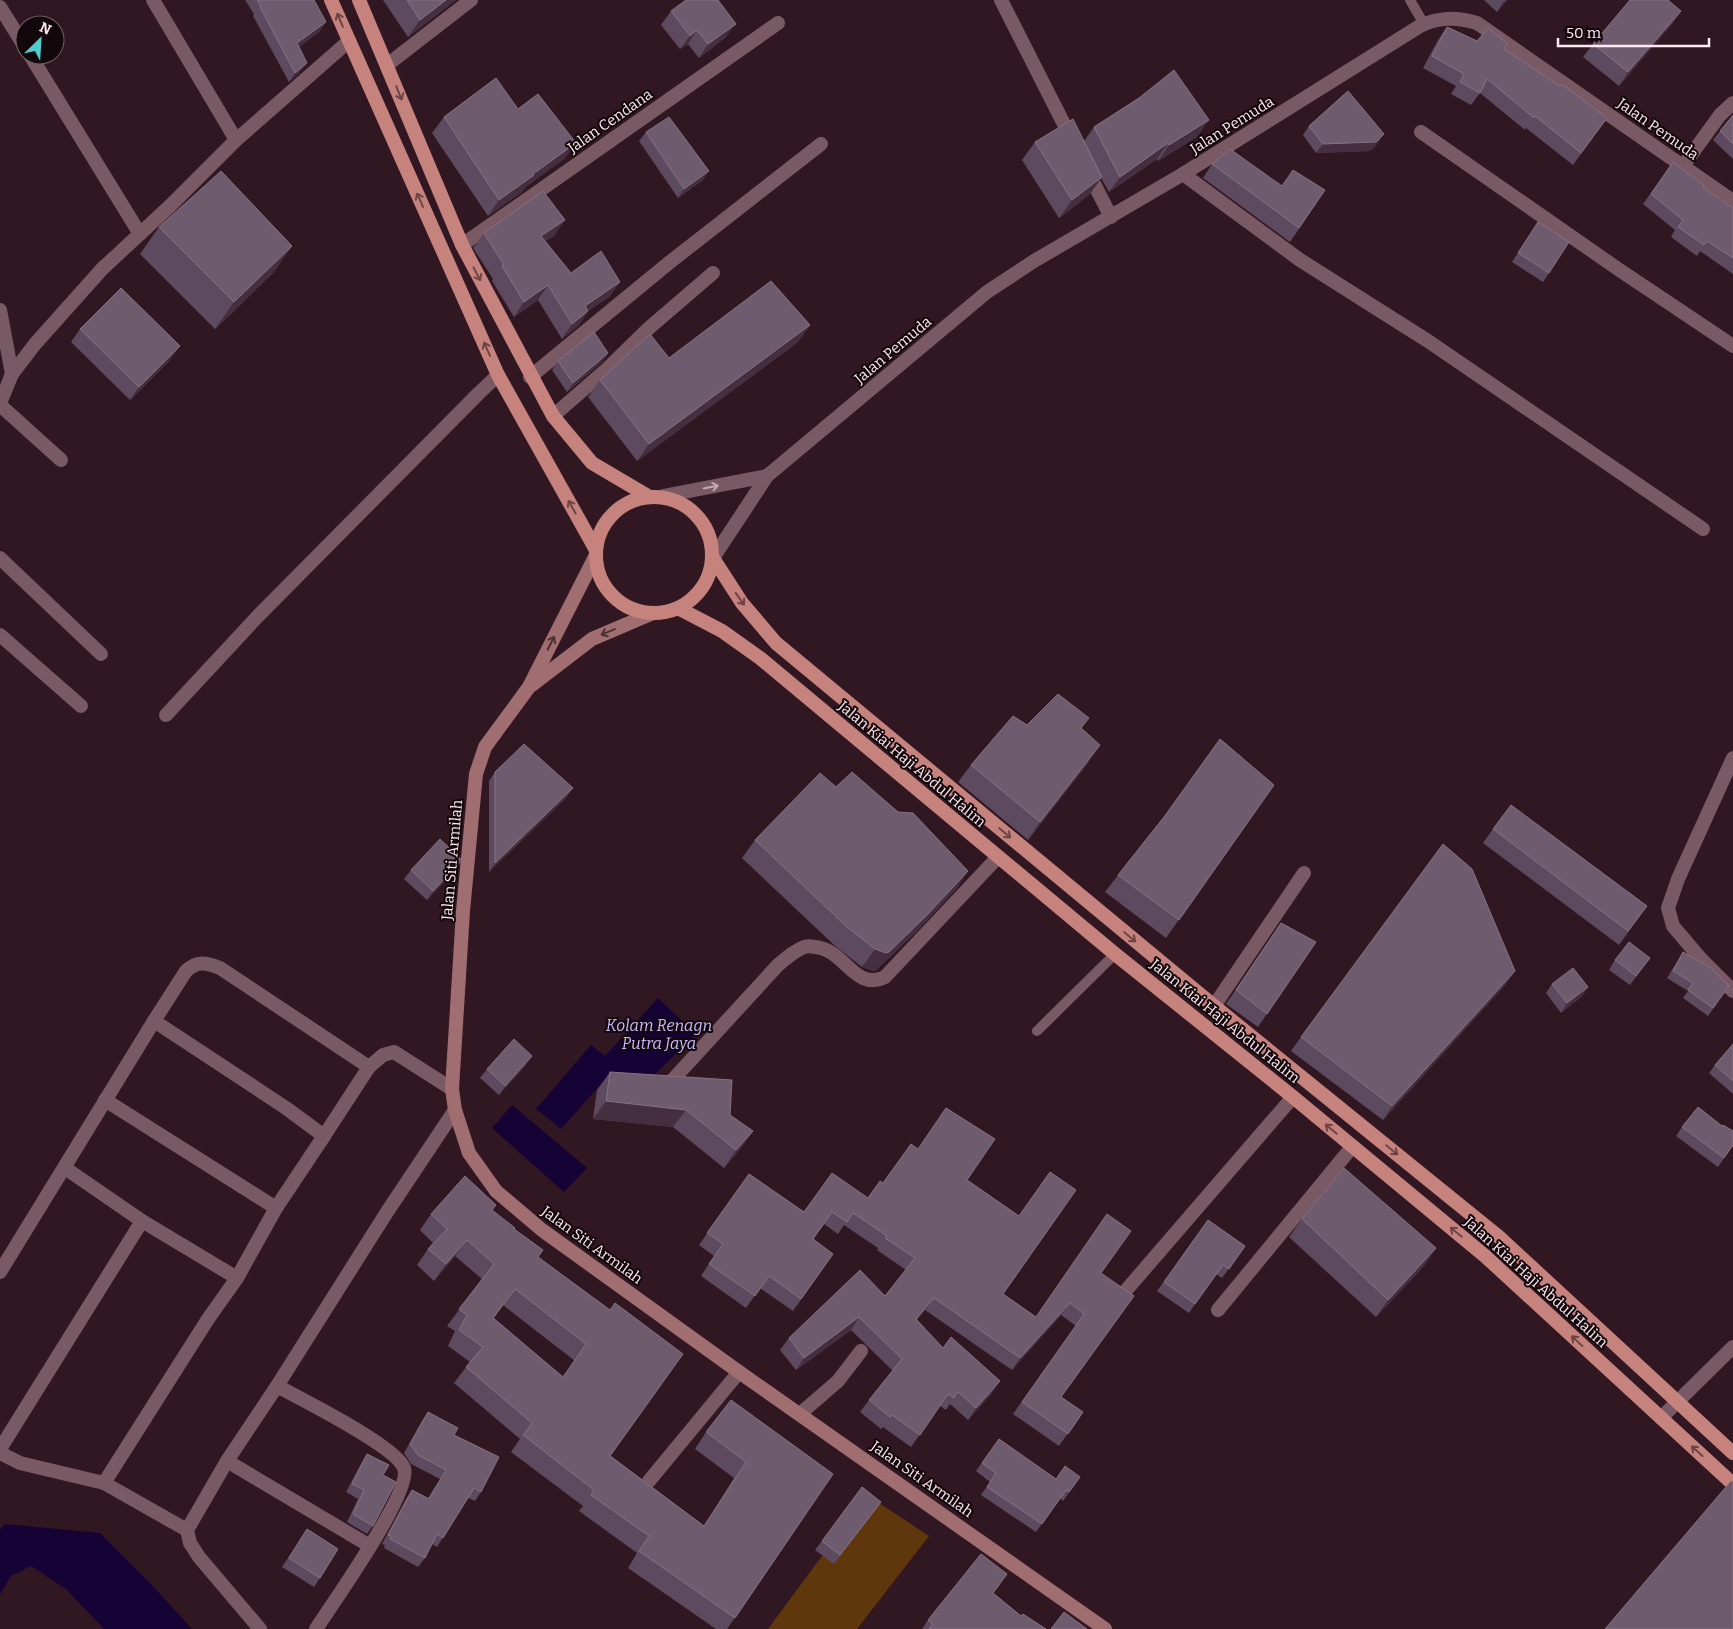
<svg xmlns="http://www.w3.org/2000/svg" width="1733" height="1629" viewBox="0 0 1733 1629" font-family="Bitter,serif">
  <style>
    .green { fill: #5e370d }
    .water { fill: #160335 }
    .lines { fill: none; stroke-linecap: round; stroke-linejoin: round }
    .service { stroke: #795963; stroke-width: 10 }
    .minor { stroke: #795963; stroke-width: 14 }
    .secondary { stroke: #a06e70; stroke-width: 14 }
    .primary { stroke: #c6837e; stroke-width: 14 }
    .wall { fill: #5e4a5e; fill-rule: evenodd }
    .shaded-wall { fill: #452e3f }
    .building { fill: #6f5b6e; stroke: #867282; fill-rule: evenodd }
    .oneway { stroke: #6c4544 }
    .oneway2 { stroke: #c2a9b1 }
    .oneway3 { stroke: #4b3033 }
    .labels { text-anchor: middle; dominant-baseline: central; stroke-width: 4; stroke-linejoin: round; paint-order: stroke }
    .street-label { font-size: 15px; fill: #feeaf0; stroke: #12070a }
    .water-label { font-size: 16px; font-style: italic; fill: #c8b9fe; stroke: #12070a }
  </style>
  <rect width="100%" height="100%" fill="#311721"/>
  <!-- green -->
  <path class="green" d="M867,1495L929,1536L857,1629H768Z"/>
  <!-- water -->
  <g class="water">
    <path d="M658,998L696,1034L642,1087L610,1074L561,1129L536,1109L591,1045L605,1056Z"/>
    <path d="M512,1105L587,1168L564,1192L492,1128Z"/>
    <path d="M5,1524L100,1533L152,1585L192,1629H104L66,1589L31,1566L11,1576L0,1594V1529Z"/>
  </g>
  <g class="lines">
    <!-- service -->
    <g class="service">
      <path d="M1410,0L1424,24"/>
      <path d="M1037,1031L1115,954"/>
    </g>
    <!-- minor -->
    <g class="minor">
      <path d="M153,0L236,140"/>
      <path d="M1001,0L1072,140"/>
      <path d="M0,7L25,47"/>
      <path d="M30,55L140,234"/>
      <path d="M387,65L471,0"/>
      <path d="M1421,132L1618,269L1733,346"/>
      <path d="M1683,166L1720,115L1733,103"/>
      <path d="M1087,170L1111,217"/>
      <path d="M1183,174L1300,260L1428,341L1703,529"/>
      <path d="M462,245L778,23"/>
      <path d="M0,310L12,374"/>
      <path d="M530,377L670,262L821,144"/>
      <path d="M0,403L12,374L35,344L102,269L170,206L236,140L349,41"/>
      <path d="M0,405L61,460"/>
      <path d="M553,416L607,369L649,328L713,273"/>
      <path d="M663,496L767,476"/>
      <path d="M0,558L101,654"/>
      <path d="M713,558L767,476L987,292L1034,261L1183,174L1420,26C1439,17 1456,17 1477,23L1733,201"/>
      <path d="M0,635L81,706"/>
      <path d="M166,715L258,616L478,394L498,375"/>
      <path d="M1733,758L1678,879L1668,908L1673,926L1701,959L1733,991"/>
      <path d="M1214,1006L1304,873"/>
      <path d="M154,1021L286,1108L324,1136L369,1067"/>
      <path d="M668,1085L778,965C786,958 794,951 804,947C808,946 811,946 815,947C845,949 854,992 885,977L998,857"/>
      <path d="M105,1100L276,1208"/>
      <path d="M142,1221L237,1278"/>
      <path d="M0,1272L154,1021L186,971C198,960 207,963 220,968L369,1067L383,1055L394,1052L452,1089"/>
      <path d="M1122,1295L1293,1097"/>
      <path d="M1218,1310L1352,1147"/>
      <path d="M277,1386C301,1399 396,1446 404,1468C413,1491 332,1604 316,1629"/>
      <path d="M801,1413L838,1381L861,1351"/>
      <path d="M1661,1418L1733,1347"/>
      <path d="M0,1449L142,1221L65,1168"/>
      <path d="M0,1453L20,1463L104,1483L187,1530"/>
      <path d="M227,1461L370,1546"/>
      <path d="M649,1481L739,1372"/>
      <path d="M104,1483L208,1319L237,1278L276,1208L324,1136"/>
      <path d="M260,1629L199,1557L190,1543L187,1530L227,1461L277,1386L387,1212L455,1110"/>
    </g>
    <!-- secondary -->
    <g class="secondary">
      <path d="M596,555L529,687L485,747L476,774L463,911L452,1089L455,1110L469,1153L496,1191L542,1230L739,1372L1105,1629"/>
      <path d="M532,685L592,639L653,613"/>
    </g>
    <!-- primary -->
    <g class="primary">
      <path d="M331,0L498,375L596,550"/>
      <path d="M359,0L462,245L553,416L592,463L648,496"/>
      <circle cx="654" cy="555" r="58"/>
      <path d="M713,558L742,603L776,643L1214,1006L1499,1237L1733,1453"/>
      <path d="M678,608L722,631L760,658L1115,954L1293,1097L1485,1256L1733,1484"/>
    </g>
  </g>
  <!-- wall -->
  <g class="wall">
    <path d="M245,0H314L320,31L299,47L300,72L289,82L253,16L254,14Z"/>
    <path d="M383,0H456L408,37Z"/>
    <path d="M1484,0H1507L1497,12Z"/>
    <path d="M671,11L726,37L699,58L688,44L680,49L661,25Z"/>
    <path d="M1681,11L1672,24L1619,86L1583,57L1593,44Z"/>
    <path d="M1447,27L1477,41L1504,49L1607,118L1573,165L1526,128L1525,130L1480,93L1471,105L1451,94L1456,86L1423,68L1438,40Z"/>
    <path d="M1139,98L1198,136L1158,161L1157,159L1109,192L1101,178L1090,194L1059,218L1022,160L1035,142L1084,141L1094,127Z"/>
    <path d="M518,109L576,143L564,159L525,187L522,192L488,216L432,133L444,117Z"/>
    <path d="M1733,115V159L1713,140L1720,131Z"/>
    <path d="M1309,126L1378,143L1370,151L1316,153L1303,135Z"/>
    <path d="M646,132L703,180L678,198L639,141Z"/>
    <path d="M1673,162L1703,187L1733,208V274L1700,251L1697,256L1671,237L1675,230L1643,204Z"/>
    <path d="M1212,164L1282,186L1325,190L1290,242L1203,178Z"/>
    <path d="M1538,222L1549,273L1543,282L1512,262Z"/>
    <path d="M159,227L292,246L273,273L215,329L140,254Z"/>
    <path d="M484,233L555,235L545,241L571,273L620,282L609,297L588,311L578,326L562,339L538,300L514,317L492,281L493,279L473,248Z"/>
    <path d="M810,325L798,342L637,461L588,397L600,380L669,358Z"/>
    <path d="M80,329L170,360L130,400L71,342Z"/>
    <path d="M608,353L602,362L567,392L552,370L558,361Z"/>
    <path d="M1027,725L1082,728L1088,763L1028,840L958,782L971,765Z"/>
    <path d="M495,772L567,797L489,872V781Z"/>
    <path d="M1274,785L1166,938L1105,892L1118,875Z"/>
    <path d="M836,787L898,812L968,871L956,889L915,933L876,970L874,971L862,967L834,945L742,858L755,840Z"/>
    <path d="M1493,829L1647,906L1619,945L1483,843Z"/>
    <path d="M462,860L456,869L427,900L404,879L411,870Z"/>
    <path d="M1281,923L1316,942L1258,1027L1226,1004Z"/>
    <path d="M1683,952L1729,986L1708,1016L1683,998L1688,991L1667,978Z"/>
    <path d="M1650,958L1630,985L1609,970L1615,960Z"/>
    <path d="M1506,984L1383,1120L1291,1051L1301,1037Z"/>
    <path d="M1552,984L1588,987L1582,996L1561,1013L1546,993Z"/>
    <path d="M1733,1044V1094L1709,1073L1715,1065Z"/>
    <path d="M526,1065L499,1095L480,1078L487,1069Z"/>
    <path d="M610,1072L753,1131L740,1149L724,1168L673,1127L593,1119L597,1090Z"/>
    <path d="M1722,1126L1733,1145L1718,1167L1676,1136L1682,1127Z"/>
    <path d="M918,1149L967,1180L1003,1294L1036,1317L1101,1273L1061,1397L1083,1412L1059,1446L1013,1414L1076,1326L1061,1315L1012,1370L925,1310L917,1320L943,1348L992,1393L968,1420L950,1404L946,1410L940,1406L911,1447L883,1427L881,1429L860,1412L869,1400L893,1371L851,1330L796,1370L780,1350L789,1338L885,1296L906,1270L877,1250L878,1248L844,1225L838,1234L824,1224L813,1239L833,1254L793,1311L760,1288L746,1308L701,1276L714,1256L699,1245L749,1174L804,1212L868,1198Z"/>
    <path d="M492,1210L514,1229L538,1258L610,1310L611,1456L704,1526L734,1478L695,1449L706,1432L833,1474L727,1629H716L628,1568L637,1553L579,1511L583,1506L511,1452L520,1439L454,1383L470,1362L448,1346L455,1331L447,1326L482,1279L455,1256L434,1281L417,1265L428,1249L433,1243L420,1230L431,1214ZM503,1305L575,1361L563,1377L494,1318Z"/>
    <path d="M1302,1219L1436,1248L1424,1266L1376,1317L1289,1237Z"/>
    <path d="M1208,1220L1245,1246L1222,1278L1216,1274L1189,1313L1157,1291Z"/>
    <path d="M428,1412L454,1435L481,1492L475,1501L468,1498L437,1547L432,1544L425,1558L418,1567L384,1548L385,1545L382,1544L406,1499L412,1490L428,1498L440,1479L411,1464L404,1453L422,1421Z"/>
    <path d="M999,1439L1056,1479L1080,1477L1063,1501L1060,1498L1036,1532L981,1495L990,1482L976,1471Z"/>
    <path d="M367,1454L383,1475L373,1526L367,1534L347,1522L358,1499L346,1492L362,1462Z"/>
    <path d="M881,1502L834,1564L815,1550L822,1541Z"/>
    <path d="M307,1529L320,1578L314,1587L282,1567Z"/>
    <path d="M1000,1585L993,1593L1021,1616L1046,1629H922L928,1620Z"/>
  </g>
  <!-- shaded-wall -->
  <g class="shaded-wall">
    <path d="M446,0H456L408,37L420,20Z"/>
    <path d="M1506,0H1507L1497,12L1503,2Z"/>
    <path d="M1681,11L1672,24L1619,86L1628,72Z"/>
    <path d="M326,22L320,31L291,53L297,43Z"/>
    <path d="M736,24L726,37L699,58L708,44Z"/>
    <path d="M697,30L688,44L680,49L690,36Z"/>
    <path d="M307,63L300,72L289,82L295,73Z"/>
    <path d="M1209,120L1198,136L1158,161L1169,145Z"/>
    <path d="M1384,134L1378,143L1370,151L1316,153L1323,144Z"/>
    <path d="M576,143L564,159L526,187L522,192L488,216L499,200L533,174Z"/>
    <path d="M1168,143L1157,159L1109,192L1120,177Z"/>
    <path d="M709,171L703,180L678,198L684,189Z"/>
    <path d="M1102,177L1090,194L1059,218L1072,200Z"/>
    <path d="M565,220L555,235L531,251L541,236Z"/>
    <path d="M292,246L273,273L215,329L234,302Z"/>
    <path d="M620,282L609,297L574,321L585,306Z"/>
    <path d="M548,285L538,300L514,317L524,302Z"/>
    <path d="M588,311L578,326L562,339L572,324Z"/>
    <path d="M810,325L798,342L637,461L649,444Z"/>
    <path d="M180,346L170,360L130,400L139,387Z"/>
    <path d="M608,353L602,362L567,392L573,383Z"/>
    <path d="M1100,745L1088,763L1028,840L1040,822Z"/>
    <path d="M573,788L567,797L489,872L495,863Z"/>
    <path d="M462,860L456,869L427,900L433,891Z"/>
    <path d="M968,871L956,889L915,933L876,970L874,971L862,967L875,949Z"/>
    <path d="M1515,971L1506,984L1383,1120L1392,1106Z"/>
    <path d="M1588,987L1582,996L1561,1013L1567,1003Z"/>
    <path d="M532,1056L526,1065L499,1095L505,1086Z"/>
    <path d="M606,1101L686,1110L673,1127L593,1119Z"/>
    <path d="M753,1131L740,1149L724,1168L736,1150Z"/>
    <path d="M467,1240L455,1256L434,1281L446,1264Z"/>
    <path d="M1436,1248L1424,1266L1376,1317L1388,1300Z"/>
    <path d="M934,1298L925,1310L908,1331L916,1319Z"/>
    <path d="M1070,1303L1061,1315L1012,1370L1020,1358Z"/>
    <path d="M859,1317L851,1330L796,1370L804,1358Z"/>
    <path d="M1000,1381L992,1393L968,1420L976,1408Z"/>
  </g>
  <!-- building -->
  <g class="building">
    <path d="M257,0H314L326,22L297,43L307,63L295,73L260,7L261,6Z"/>
    <path d="M407,0H446L420,20Z"/>
    <path d="M686,0H718L736,24L708,44L697,30L690,36L671,11Z"/>
    <path d="M1630,0H1668L1681,11L1628,72L1593,44Z"/>
    <path d="M1447,27L1477,41L1488,28L1507,43L1504,49L1560,86L1562,84L1607,118L1581,153L1535,116L1534,118L1487,79L1480,93L1460,82L1464,74L1432,56Z"/>
    <path d="M1174,70L1209,120L1169,145L1168,143L1120,177L1094,127L1139,98Z"/>
    <path d="M496,78L518,109L538,94L576,143L533,174L534,175L499,200L444,117Z"/>
    <path d="M1348,91L1384,134L1376,142L1323,144L1309,126Z"/>
    <path d="M1733,115V144L1720,131Z"/>
    <path d="M669,117L709,171L684,189L646,132Z"/>
    <path d="M1073,119L1102,177L1072,200L1035,142Z"/>
    <path d="M1230,149L1282,186L1293,170L1325,190L1299,228L1212,164Z"/>
    <path d="M1673,162L1704,185L1703,187L1733,208V258L1707,241L1704,245L1678,227L1683,220L1651,194Z"/>
    <path d="M221,171L292,246L234,302L159,227Z"/>
    <path d="M543,191L565,220L541,236L571,273L601,251L620,282L585,306L588,311L572,324L548,285L524,302L502,266L504,265L484,233Z"/>
    <path d="M1538,222L1569,242L1549,273L1518,253Z"/>
    <path d="M771,281L810,325L649,444L600,380L650,334L669,358Z"/>
    <path d="M121,288L180,346L139,387L80,329Z"/>
    <path d="M594,332L608,353L573,383L558,361Z"/>
    <path d="M1058,694L1089,718L1081,728L1100,745L1040,822L971,765L1013,716L1027,725Z"/>
    <path d="M1220,739L1274,785L1179,920L1118,875L1164,817Z"/>
    <path d="M524,744L573,788L495,863V772Z"/>
    <path d="M852,772L898,812L913,813L968,871L927,915L889,952L886,953L875,949L847,927L755,840L820,773L836,787Z"/>
    <path d="M1511,805L1647,906L1628,931L1493,829Z"/>
    <path d="M440,839L462,860L433,891L411,870Z"/>
    <path d="M1443,844L1472,869L1515,971L1392,1106L1301,1037Z"/>
    <path d="M1281,923L1316,942L1267,1014L1236,990Z"/>
    <path d="M1629,942L1650,958L1636,976L1615,960Z"/>
    <path d="M1683,952L1711,968L1729,986L1713,1008L1688,990L1693,983L1673,971Z"/>
    <path d="M1573,968L1588,987L1567,1003L1552,984Z"/>
    <path d="M514,1039L532,1056L505,1086L487,1069Z"/>
    <path d="M1733,1044V1081L1715,1065Z"/>
    <path d="M610,1072L732,1080L730,1115L753,1131L736,1150L686,1110L606,1101Z"/>
    <path d="M1698,1107L1722,1126L1723,1125L1733,1131V1145L1724,1158L1682,1127Z"/>
    <path d="M946,1108L995,1139L967,1180L1019,1216L1050,1172L1076,1190L1003,1294L1036,1317L1107,1214L1131,1231L1101,1273L1134,1296L1061,1397L1083,1412L1068,1434L1022,1402L1084,1314L1070,1303L1020,1358L934,1298L916,1319L943,1348L951,1337L1000,1381L976,1408L958,1392L954,1398L948,1394L920,1435L892,1415L890,1417L869,1400L902,1359L859,1317L804,1358L789,1338L860,1270L885,1296L915,1258L885,1238L887,1236L853,1213L847,1222L832,1212L813,1239L833,1254L801,1299L769,1276L755,1296L709,1264L723,1244L707,1233L749,1174L804,1212L832,1173L868,1198L880,1181L883,1183L911,1144L918,1149Z"/>
    <path d="M1344,1168L1436,1248L1388,1300L1302,1219Z"/>
    <path d="M465,1176L496,1205L492,1210L515,1228L514,1229L543,1250L538,1257L610,1310L615,1303L683,1354L610,1456L704,1526L746,1462L706,1432L731,1400L833,1474L735,1618L639,1551L649,1536L591,1495L594,1490L523,1435L532,1423L466,1367L483,1347L459,1330L467,1315L459,1309L494,1264L467,1240L446,1264L428,1249L447,1229L431,1214ZM515,1289L586,1344L563,1377L493,1318Z"/>
    <path d="M1208,1220L1245,1246L1229,1269L1223,1265L1195,1304L1164,1282Z"/>
    <path d="M428,1412L458,1428L454,1435L499,1457L481,1492L474,1488L443,1538L437,1534L425,1558L390,1539L391,1536L388,1535L412,1490L429,1499L446,1470L418,1455L410,1444Z"/>
    <path d="M999,1439L1056,1479L1065,1466L1080,1477L1069,1492L1066,1490L1042,1524L987,1487L996,1473L982,1463Z"/>
    <path d="M367,1454L389,1465L383,1475L396,1482L373,1526L353,1514L364,1490L352,1484Z"/>
    <path d="M1731,1481L1733,1482V1629H1605Z"/>
    <path d="M862,1487L881,1502L840,1555L822,1541Z"/>
    <path d="M307,1529L338,1549L320,1578L289,1558Z"/>
    <path d="M981,1554L1007,1574L993,1593L1021,1616L1023,1614L1046,1629H929L933,1624L928,1620Z"/>
    <path d="M1064,1612L1087,1629H1051Z"/>
  </g>
  <!-- one-way arrows -->
  <defs><path id="oneway-shaft" d="M-6 0H5M1.5-3L5.5 0L1.5 3" fill="none" stroke-width="1.6" stroke-linecap="round" stroke-linejoin="round" transform="scale(1.25)"/></defs>
  <g class="oneway">
    <use href="#oneway-shaft" transform="translate(340 20) rotate(-113)"/>
    <use href="#oneway-shaft" transform="translate(399 93) rotate(68)"/>
    <use href="#oneway-shaft" transform="translate(420 200) rotate(-114)"/>
    <use href="#oneway-shaft" transform="translate(477 274) rotate(62)"/>
    <use href="#oneway-shaft" transform="translate(487 349) rotate(-114)"/>
    <use href="#oneway-shaft" transform="translate(572 507) rotate(-119)"/>
    <use href="#oneway-shaft" transform="translate(740 599) rotate(55)"/>
    <use href="#oneway-shaft" transform="translate(1005 833) rotate(40)"/>
    <use href="#oneway-shaft" transform="translate(1130 937) rotate(40)"/>
    <use href="#oneway-shaft" transform="translate(1331 1129) rotate(-140)"/>
    <use href="#oneway-shaft" transform="translate(1392 1150) rotate(39)"/>
    <use href="#oneway-shaft" transform="translate(1456 1232) rotate(-141)"/>
    <use href="#oneway-shaft" transform="translate(1577 1341) rotate(-137)"/>
    <use href="#oneway-shaft" transform="translate(1697 1451) rotate(-138)"/>
  </g>
  <use class="oneway2" href="#oneway-shaft" transform="translate(711 487) rotate(-11)"/>
  <g class="oneway3">
    <use href="#oneway-shaft" transform="translate(608 632) rotate(157)"/>
    <use href="#oneway-shaft" transform="translate(551 643) rotate(-63)"/>
  </g>
  <g class="labels">
    <!-- street labels -->
    <g class="street-label">
      <text transform="translate(610 121) rotate(-35)">Jalan Cendana</text>
      <text transform="translate(1232 125) rotate(-32)">Jalan Pemuda</text>
      <text transform="translate(1658 129) rotate(35)">Jalan Pemuda</text>
      <text transform="translate(893 350) rotate(-40)">Jalan Pemuda</text>
      <text transform="translate(912 764) rotate(40)">Jalan Kiai Haji Abdul Halim</text>
      <text transform="translate(452 860) rotate(-85)">Jalan Siti Armilah</text>
      <text transform="translate(1225 1021) rotate(39)">Jalan Kiai Haji Abdul Halim</text>
      <text transform="translate(592 1245) rotate(36)">Jalan Siti Armilah</text>
      <text transform="translate(1536 1282) rotate(42)">Jalan Kiai Haji Abdul Halim</text>
      <text transform="translate(922 1479) rotate(35)">Jalan Siti Armilah</text>
    </g>
    <!-- water labels -->
    <g class="water-label">
      <text x="659" y="1025">Kolam Renagn<tspan x="659" dy="18">Putra Jaya</tspan></text>
    </g>
  </g>
  <!-- north arrow -->
  <g transform="translate(40 40) rotate(25)"><circle r="24" fill="#12070a" stroke="#706266"/>
  <path d="M0-4L9 19L0 12L-9 19Z" fill="#52cdcf"/>
  <text y="-8" font-size="14" font-weight="bold" text-anchor="middle" fill="#feeaf0">N</text>
  </g>
  <!-- scale -->
  <path d="M1558 38v8h151v-8" fill="none" stroke="#feeaf0" stroke-width="2.5"/>
  <text x="1566" y="38" font-size="15" fill="#feeaf0" stroke="#12070a" stroke-width="4" paint-order="stroke">50 m</text>
</svg>
